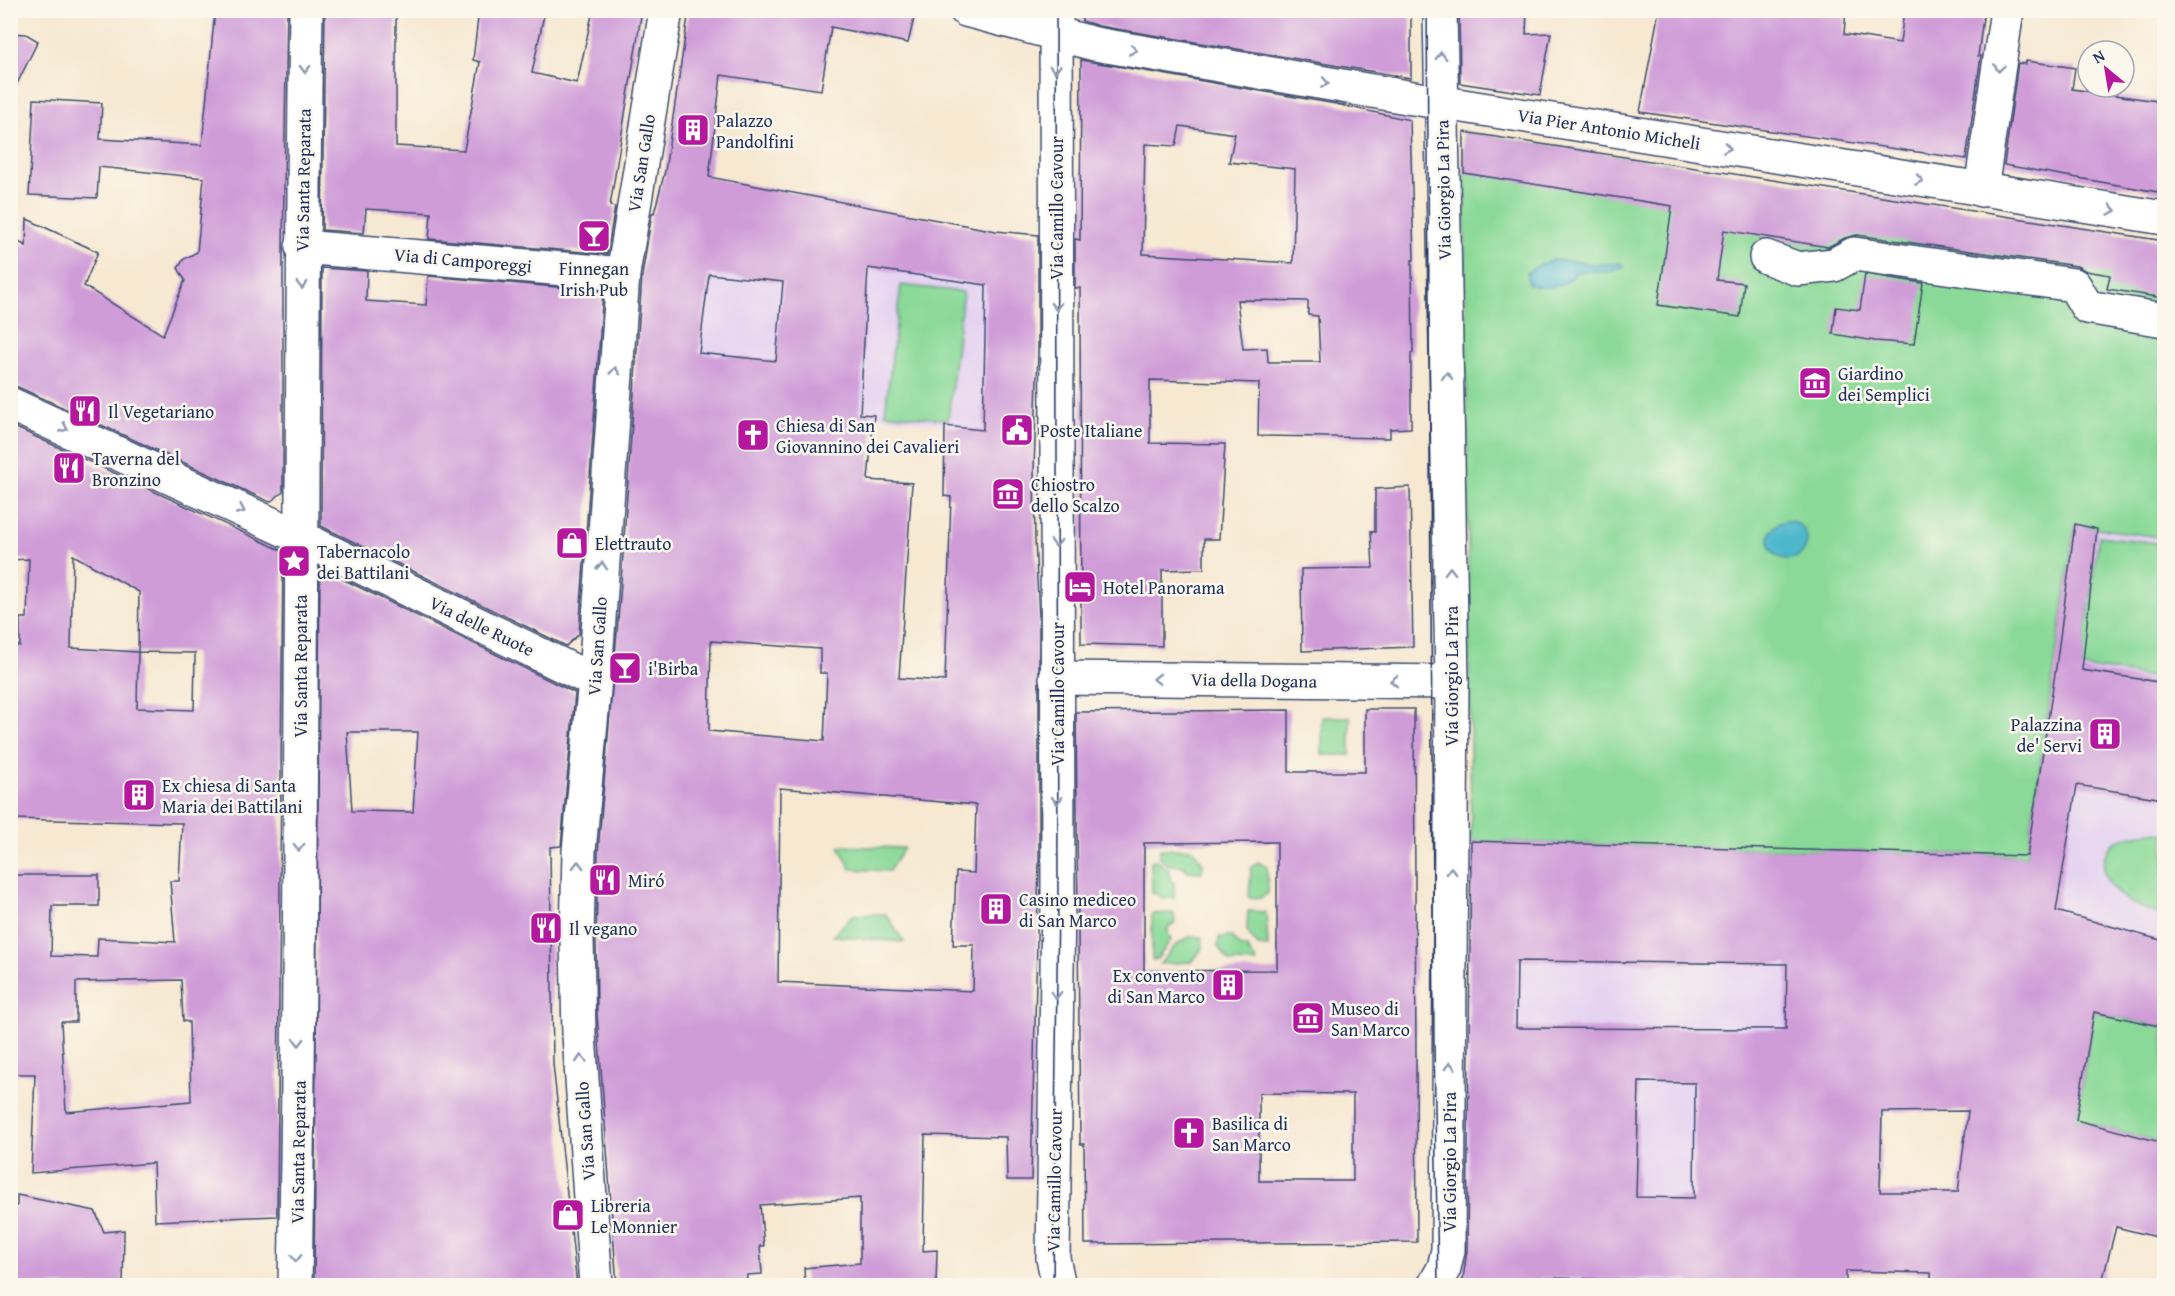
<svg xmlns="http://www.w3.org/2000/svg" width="2175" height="1296" viewBox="0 0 2175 1296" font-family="'Gentium Book Plus',serif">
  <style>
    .built { fill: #e5d3f1 }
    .green { fill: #8ad998; stroke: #52847b; stroke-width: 1.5 }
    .water { fill: #4eb7cc; stroke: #347395; stroke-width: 1.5 }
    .building { fill: #cf9cd8; fill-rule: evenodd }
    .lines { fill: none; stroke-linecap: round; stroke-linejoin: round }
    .street-casing { stroke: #3c4b6f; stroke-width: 36 }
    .street { stroke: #fff; stroke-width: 33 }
    .tram { stroke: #1b2f5e; stroke-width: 1.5 }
    .oneway { stroke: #8d97ae }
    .labels { text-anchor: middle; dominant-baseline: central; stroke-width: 5; stroke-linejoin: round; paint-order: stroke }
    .poi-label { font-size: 18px; fill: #1b2f5e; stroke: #fbf7ec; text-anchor: start }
    .street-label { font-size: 18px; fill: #1b2f5e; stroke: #fbf7ec }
  </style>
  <rect width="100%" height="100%" fill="#fbf7ec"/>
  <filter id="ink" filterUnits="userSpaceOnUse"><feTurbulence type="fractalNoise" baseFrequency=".0167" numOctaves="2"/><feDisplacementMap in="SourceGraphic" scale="12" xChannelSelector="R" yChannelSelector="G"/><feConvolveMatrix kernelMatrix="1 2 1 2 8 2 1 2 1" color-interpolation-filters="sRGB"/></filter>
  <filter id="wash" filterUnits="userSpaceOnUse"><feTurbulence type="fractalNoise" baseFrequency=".008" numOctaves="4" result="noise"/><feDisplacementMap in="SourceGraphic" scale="24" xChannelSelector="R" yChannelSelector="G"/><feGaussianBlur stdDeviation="1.35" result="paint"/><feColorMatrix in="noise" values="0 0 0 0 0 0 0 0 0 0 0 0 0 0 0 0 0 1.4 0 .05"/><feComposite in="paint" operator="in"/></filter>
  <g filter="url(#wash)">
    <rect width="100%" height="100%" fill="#f6e8d1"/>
    <!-- built -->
    <g class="built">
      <path d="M654,213L996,231L983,430L860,414L861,396L637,380L643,270Z"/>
      <path d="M2075,524L2164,539V941L2056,911L1694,1180L1690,1285L1462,1286L1471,841L2027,855L2056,667Z"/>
    </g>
    <!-- green -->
    <g class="green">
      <path d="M1464,132L2164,242V538L2075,525L2027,856L1471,841Z"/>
      <path d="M901,285L963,292L948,420L885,413Z"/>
      <path d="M2099,536L2164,544V679L2081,667Z"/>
      <rect x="1322" y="717" width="28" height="38"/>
      <path d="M2153,832L2164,833V916C2140,908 2099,894 2104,860C2105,852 2110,845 2117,841C2128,836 2141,834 2153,832Z"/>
      <path d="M839,846L904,848L889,871L851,869Z"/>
      <path d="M1160,849H1192L1203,863L1202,872L1187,871L1184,866L1168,865L1159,857Z"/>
      <path d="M1156,860L1169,871L1170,880L1174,883V898H1163L1158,894L1152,893L1151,861Z"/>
      <path d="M1258,862L1267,866L1268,893L1261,898H1249L1251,868Z"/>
      <path d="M1248,911L1266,912L1268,947L1258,946L1247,931Z"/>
      <path d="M1174,913L1175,923L1168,927V933L1171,940L1157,959L1152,960V914Z"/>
      <path d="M886,914L904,942L833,936L853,915Z"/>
      <path d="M1231,936L1239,946L1247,948L1257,963L1230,962L1218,947L1219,937Z"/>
      <path d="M1189,937H1202L1203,947L1192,962L1160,964L1176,945Z"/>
      <path d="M2094,1012L2164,1027V1143L2076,1120Z"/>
    </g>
    <!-- water -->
    <g class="water">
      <path d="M1553,260C1576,260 1597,267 1620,263L1624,267C1605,276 1595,269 1576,272C1567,290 1545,289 1528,284L1527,273L1539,265Z"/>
      <circle cx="1788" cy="540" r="19"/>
    </g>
    <g id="blocks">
      <!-- building -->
      <g class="building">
        <path d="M215,10H287L283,246V492L270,502L18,387L10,386V237L26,246L27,219L98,252L84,286L163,335L185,280L178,268L184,259L197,252L204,178L99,167L97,198L29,195L34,99L102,103L100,139L202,145Z"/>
        <path d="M325,10H396V146L464,150L480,62L473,60L479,10H545L532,73L577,83L593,10H642L610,206L615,207L607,254L429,239L431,213L366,209L364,233L322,230Z"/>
        <path d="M689,10H916L908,43L831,27L821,90L721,75L709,177L996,231L1038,235V350L1034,470L1035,540L1039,617V861L1031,1180H1007L1006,1137L925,1135L923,1251L937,1250L936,1286H805L804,1268L860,1263V1198L760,1205L764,1246H760L762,1274L747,1275L746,1286H617L597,1014L596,939L598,852L620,597L642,276L652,213H654L665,171ZM868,268L986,285L983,430L945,426L944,496L951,497L945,681L899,678L912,483L868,480L874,415L860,414ZM709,274L783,282L776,361L699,353ZM711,641L820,649V673H827L824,741L709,731ZM780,788L976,805L974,873L956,872L953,945H974L973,991L778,982Z"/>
        <path d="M1082,10H1411V78L1099,26L1082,21Z"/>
        <path d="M1459,10H1527L1526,34L1551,33L1540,95L1460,83Z"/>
        <path d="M1659,10H1846L1844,34L1900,43L1904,10H1984L1978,56H1981L1966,159L1640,112Z"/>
        <path d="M10,33L26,34L38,41L10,98Z"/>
        <path d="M1081,60L1336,104L1410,120L1414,260H1412L1413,353H1411V428L1390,429V438L1258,436L1259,383L1150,380V443L1225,444L1219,539H1204V569L1162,570V646L1081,644L1080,288H1075V239L1080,240ZM1180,126L1235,134L1229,162L1295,169L1293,263L1143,254L1145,144L1176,146ZM1237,300L1308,301V315L1318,316L1320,362H1268L1267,348L1243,349Z"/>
        <path d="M2026,61L2075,68L2072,89L2164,102V193L2004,165L2018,63L2026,64Z"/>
        <path d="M1464,132L2164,241V298L2107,289L2110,275L2086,271L2077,266L1857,235L1845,238L1828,247L1724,230L1717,280L1744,283L1740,317L1658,305L1672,206L1464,173Z"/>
        <path d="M322,268L367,271L366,301L426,305L428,276L603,291L579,634L566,646L321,526Z"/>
        <path d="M1865,274L1923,283L1914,344L1875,341L1833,334L1836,307L1860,310Z"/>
        <path d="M10,425L283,551L277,1216L155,1221L153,1163L31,1173L35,1074H10L11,875H99V906H52L51,956L97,957L98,938L175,942L170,881H179L182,823L10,819V645L20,646V618H27L29,559L10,560ZM73,555L139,592L138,652L71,648ZM138,652L195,653L194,710L137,708ZM181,980L183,1021L189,1022L191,1101L66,1112L61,1022H76V982Z"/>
        <path d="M1410,487L1413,647L1302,651L1301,569L1373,568L1371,531L1375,532V489Z"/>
        <path d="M2075,524L2097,529L2082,670L2164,683V799L2077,785L2056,911L2164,941V1027L2094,1012L2076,1120L2164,1143V1239L2116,1227L2101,1286H1931V1273L1846,1271V1286H1690V1280L1541,1278L1540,1286H1462L1467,1250L1471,841L2027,856L2056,667ZM1517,961L1787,964L1786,1029L1516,1028ZM1639,1082L1695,1083L1694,1198L1636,1197ZM1968,1111L1958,1192H1880L1882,1112Z"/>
        <path d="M320,568L575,693L561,846L550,847L553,1064L577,1286H314ZM347,732H418L413,812L352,811Z"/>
        <path d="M1365,709H1414L1417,1242L1085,1244L1084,1144H1080L1076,712L1289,710V772H1365ZM1277,842V970L1144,971V843ZM1259,1093L1353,1094V1181H1259Z"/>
        <path d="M17,1195L95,1211L104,1232L124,1230L123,1286H10V1206H17Z"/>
      </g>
    </g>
  </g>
  <g filter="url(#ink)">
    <use href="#blocks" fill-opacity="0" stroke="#3c4b6f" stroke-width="1.5"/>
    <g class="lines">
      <!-- street casing -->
      <g class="street-casing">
        <g id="street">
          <path d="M966,10L1095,44L1407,97L2164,218"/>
          <path d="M1056,10L1058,899L1053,1258L1059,1286"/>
          <path d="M1981,190L2007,10"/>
          <path d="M302,247L623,274"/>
          <path d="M1766,257L1798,269L1834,265L1854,254L2074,285L2087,307L2164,320"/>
          <path d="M10,404L300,537L594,681"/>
          <path d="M1056,678L1452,682"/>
          <path d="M295,1286C303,861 300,435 306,10"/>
          <path d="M596,1286L579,1035L577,939L579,851L594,690L623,274L666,10"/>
          <path d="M1434,1286L1444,1268L1448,1250L1452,682L1440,10"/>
        </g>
      </g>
      <!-- street -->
      <use href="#street" class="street"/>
      <!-- tram -->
      <g class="tram">
        <path d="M1427,10L1434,1045L1438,1286"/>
        <path d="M1053,1286L1058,899L1056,10"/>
      </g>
    </g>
    <!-- one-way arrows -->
    <defs><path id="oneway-chevron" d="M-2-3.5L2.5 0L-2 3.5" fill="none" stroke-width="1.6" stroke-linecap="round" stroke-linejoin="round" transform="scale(1.5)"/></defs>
    <g class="oneway">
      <use href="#oneway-chevron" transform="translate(1133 50) rotate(10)"/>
      <use href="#oneway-chevron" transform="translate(1441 56) rotate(-91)"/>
      <use href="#oneway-chevron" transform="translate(1999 68) rotate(98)"/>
      <use href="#oneway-chevron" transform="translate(305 69) rotate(91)"/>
      <use href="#oneway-chevron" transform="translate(1055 69) rotate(90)"/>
      <use href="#oneway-chevron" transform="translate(1325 83) rotate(10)"/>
      <use href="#oneway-chevron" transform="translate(1727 148) rotate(9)"/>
      <use href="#oneway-chevron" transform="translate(1919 180) rotate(9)"/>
      <use href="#oneway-chevron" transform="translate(2112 210) rotate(9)"/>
      <use href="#oneway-chevron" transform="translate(302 285) rotate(90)"/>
      <use href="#oneway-chevron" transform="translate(1056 306) rotate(90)"/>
      <use href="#oneway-chevron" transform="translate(615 371) rotate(-86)"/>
      <use href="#oneway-chevron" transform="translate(1447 376) rotate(-91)"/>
      <use href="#oneway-chevron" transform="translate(64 428) rotate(25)"/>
      <use href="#oneway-chevron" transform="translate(241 510) rotate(25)"/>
      <use href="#oneway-chevron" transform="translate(1056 543) rotate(90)"/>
      <use href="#oneway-chevron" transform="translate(602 566) rotate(-86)"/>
      <use href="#oneway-chevron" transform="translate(1450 571) rotate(-91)"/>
      <use href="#oneway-chevron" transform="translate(1157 679) rotate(-179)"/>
      <use href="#oneway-chevron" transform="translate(1394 681) rotate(-179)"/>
      <use href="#oneway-chevron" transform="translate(1057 800) rotate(90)"/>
      <use href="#oneway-chevron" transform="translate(299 847) rotate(90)"/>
      <use href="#oneway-chevron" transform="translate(578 865) rotate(-89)"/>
      <use href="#oneway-chevron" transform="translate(1451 871) rotate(-90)"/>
      <use href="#oneway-chevron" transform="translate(1056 995) rotate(91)"/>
      <use href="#oneway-chevron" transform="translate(299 1042) rotate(90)"/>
      <use href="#oneway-chevron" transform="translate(581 1059) rotate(-94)"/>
      <use href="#oneway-chevron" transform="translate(1450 1066) rotate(-90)"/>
      <use href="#oneway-chevron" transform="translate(296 1258) rotate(91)"/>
    </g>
  </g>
  <!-- icons -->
  <defs>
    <g id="building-square" transform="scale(1.725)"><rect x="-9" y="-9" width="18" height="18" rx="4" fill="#b5179e" stroke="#fbf7ec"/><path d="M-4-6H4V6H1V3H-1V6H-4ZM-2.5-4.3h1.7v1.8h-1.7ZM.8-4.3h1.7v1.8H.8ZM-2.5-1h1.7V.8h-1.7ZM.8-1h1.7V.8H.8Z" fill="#fff"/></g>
    <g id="bar-square" transform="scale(1.725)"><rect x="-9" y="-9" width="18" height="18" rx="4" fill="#b5179e" stroke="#fbf7ec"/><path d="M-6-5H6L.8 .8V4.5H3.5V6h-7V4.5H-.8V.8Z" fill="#fff"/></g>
    <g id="museum-square" transform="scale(1.725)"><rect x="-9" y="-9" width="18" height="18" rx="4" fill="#b5179e" stroke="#fbf7ec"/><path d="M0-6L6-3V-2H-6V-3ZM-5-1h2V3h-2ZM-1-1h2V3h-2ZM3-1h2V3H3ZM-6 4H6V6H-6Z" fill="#fff"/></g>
    <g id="restaurant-square" transform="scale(1.725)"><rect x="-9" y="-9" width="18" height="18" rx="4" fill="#b5179e" stroke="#fbf7ec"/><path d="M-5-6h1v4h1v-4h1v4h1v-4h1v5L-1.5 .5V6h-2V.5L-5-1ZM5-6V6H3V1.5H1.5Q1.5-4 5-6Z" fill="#fff"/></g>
    <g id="civic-square" transform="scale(1.725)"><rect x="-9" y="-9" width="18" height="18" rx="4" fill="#b5179e" stroke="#fbf7ec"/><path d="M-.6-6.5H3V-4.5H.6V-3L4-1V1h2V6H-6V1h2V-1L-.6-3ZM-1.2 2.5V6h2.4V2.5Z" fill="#fff"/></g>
    <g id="church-square" transform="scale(1.725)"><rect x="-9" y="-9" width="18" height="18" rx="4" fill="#b5179e" stroke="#fbf7ec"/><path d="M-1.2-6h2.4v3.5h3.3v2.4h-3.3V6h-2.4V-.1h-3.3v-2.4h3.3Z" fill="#fff"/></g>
    <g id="shop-square" transform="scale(1.725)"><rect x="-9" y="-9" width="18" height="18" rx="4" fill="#b5179e" stroke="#fbf7ec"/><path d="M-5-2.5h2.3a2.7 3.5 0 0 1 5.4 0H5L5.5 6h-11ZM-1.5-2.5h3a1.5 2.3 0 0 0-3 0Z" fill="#fff"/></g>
    <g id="sight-square" transform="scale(1.725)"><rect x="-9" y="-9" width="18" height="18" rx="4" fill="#b5179e" stroke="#fbf7ec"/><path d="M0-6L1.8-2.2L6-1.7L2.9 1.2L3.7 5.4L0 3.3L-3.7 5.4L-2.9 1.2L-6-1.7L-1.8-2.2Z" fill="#fff"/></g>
    <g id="hotel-square" transform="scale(1.725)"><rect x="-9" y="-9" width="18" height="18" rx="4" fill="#b5179e" stroke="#fbf7ec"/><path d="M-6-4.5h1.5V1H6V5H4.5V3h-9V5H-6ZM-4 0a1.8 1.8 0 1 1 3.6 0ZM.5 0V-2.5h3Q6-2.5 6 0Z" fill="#fff"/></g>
  </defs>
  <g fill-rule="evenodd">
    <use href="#building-square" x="693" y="130"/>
    <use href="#bar-square" x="594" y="236"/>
    <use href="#museum-square" x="1815" y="383"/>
    <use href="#restaurant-square" x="85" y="411"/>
    <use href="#civic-square" x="1017" y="430"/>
    <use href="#church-square" x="753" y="435"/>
    <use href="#restaurant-square" x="69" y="468"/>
    <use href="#museum-square" x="1008" y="494"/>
    <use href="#shop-square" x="572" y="543"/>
    <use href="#sight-square" x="294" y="561"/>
    <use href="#hotel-square" x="1080" y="587"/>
    <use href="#bar-square" x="625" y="668"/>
    <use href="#building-square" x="2105" y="734"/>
    <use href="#building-square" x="139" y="795"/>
    <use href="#restaurant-square" x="605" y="880"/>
    <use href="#building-square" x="996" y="909"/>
    <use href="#restaurant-square" x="546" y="928"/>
    <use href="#building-square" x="1228" y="985"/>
    <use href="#museum-square" x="1308" y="1018"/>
    <use href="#church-square" x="1189" y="1133"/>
    <use href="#shop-square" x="568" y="1215"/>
  </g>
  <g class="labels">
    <!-- poi labels -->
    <g class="poi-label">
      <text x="716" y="120">Palazzo<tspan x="716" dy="21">Pandolfini</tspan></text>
      <text x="594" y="268" text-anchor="middle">Finnegan<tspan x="594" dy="21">Irish Pub</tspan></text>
      <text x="1838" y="373">Giardino<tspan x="1838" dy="21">dei Semplici</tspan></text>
      <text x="108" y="411">Il Vegetariano</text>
      <text x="776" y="425">Chiesa di San<tspan x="776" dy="21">Giovannino dei Cavalieri</tspan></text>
      <text x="1040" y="430">Poste Italiane</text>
      <text x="92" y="458">Taverna del<tspan x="92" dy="21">Bronzino</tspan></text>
      <text x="1031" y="484">Chiostro<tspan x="1031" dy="21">dello Scalzo</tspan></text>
      <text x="595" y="543">Elettrauto</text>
      <text x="317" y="551">Tabernacolo<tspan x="317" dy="21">dei Battilani</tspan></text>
      <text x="1103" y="587">Hotel Panorama</text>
      <text x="648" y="668">i'Birba</text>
      <text x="2082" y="724" text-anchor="end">Palazzina<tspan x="2082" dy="21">de' Servi</tspan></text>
      <text x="162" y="785">Ex chiesa di Santa<tspan x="162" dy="21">Maria dei Battilani</tspan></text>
      <text x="628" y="880">Miró</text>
      <text x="1019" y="899">Casino mediceo<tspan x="1019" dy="21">di San Marco</tspan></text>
      <text x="569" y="928">Il vegano</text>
      <text x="1205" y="975" text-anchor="end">Ex convento<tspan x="1205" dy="21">di San Marco</tspan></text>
      <text x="1331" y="1008">Museo di<tspan x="1331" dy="21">San Marco</tspan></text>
      <text x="1212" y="1123">Basilica di<tspan x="1212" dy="21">San Marco</tspan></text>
      <text x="591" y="1205">Libreria<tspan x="591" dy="21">Le Monnier</tspan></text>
    </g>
    <!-- street labels -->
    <g class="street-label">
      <text transform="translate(1609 129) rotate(9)">Via Pier Antonio Micheli</text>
      <text transform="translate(641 163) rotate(-81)">Via San Gallo</text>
      <text transform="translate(303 180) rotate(-89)">Via Santa Reparata</text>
      <text transform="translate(1443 190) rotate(-91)">Via Giorgio La Pira</text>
      <text transform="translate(1056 208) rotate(-90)">Via Camillo Cavour</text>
      <text transform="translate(463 260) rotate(5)">Via di Camporeggi</text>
      <text transform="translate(482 626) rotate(26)">Via delle Ruote</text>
      <text transform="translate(597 646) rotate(-86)">Via San Gallo</text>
      <text transform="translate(300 666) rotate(-90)">Via Santa Reparata</text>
      <text transform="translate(1451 676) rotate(-90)">Via Giorgio La Pira</text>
      <text transform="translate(1254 680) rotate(1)">Via della Dogana</text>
      <text transform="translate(1057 694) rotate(-90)">Via Camillo Cavour</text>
      <text transform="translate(585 1131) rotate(-94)">Via San Gallo</text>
      <text transform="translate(298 1152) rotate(-89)">Via Santa Reparata</text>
      <text transform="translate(1449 1162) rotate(-90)">Via Giorgio La Pira</text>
      <text transform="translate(1054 1180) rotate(-89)">Via Camillo Cavour</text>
    </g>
  </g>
  <!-- margin -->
  <rect width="2175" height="1296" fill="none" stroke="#fbf7ec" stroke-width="36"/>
  <!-- north arrow -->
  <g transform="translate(2106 69) rotate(330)"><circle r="28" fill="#fbf7ec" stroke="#a1a7b3" stroke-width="1.5"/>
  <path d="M0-4.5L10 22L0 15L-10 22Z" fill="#b5179e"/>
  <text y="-9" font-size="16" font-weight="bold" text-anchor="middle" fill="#1b2f5e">N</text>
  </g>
</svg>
